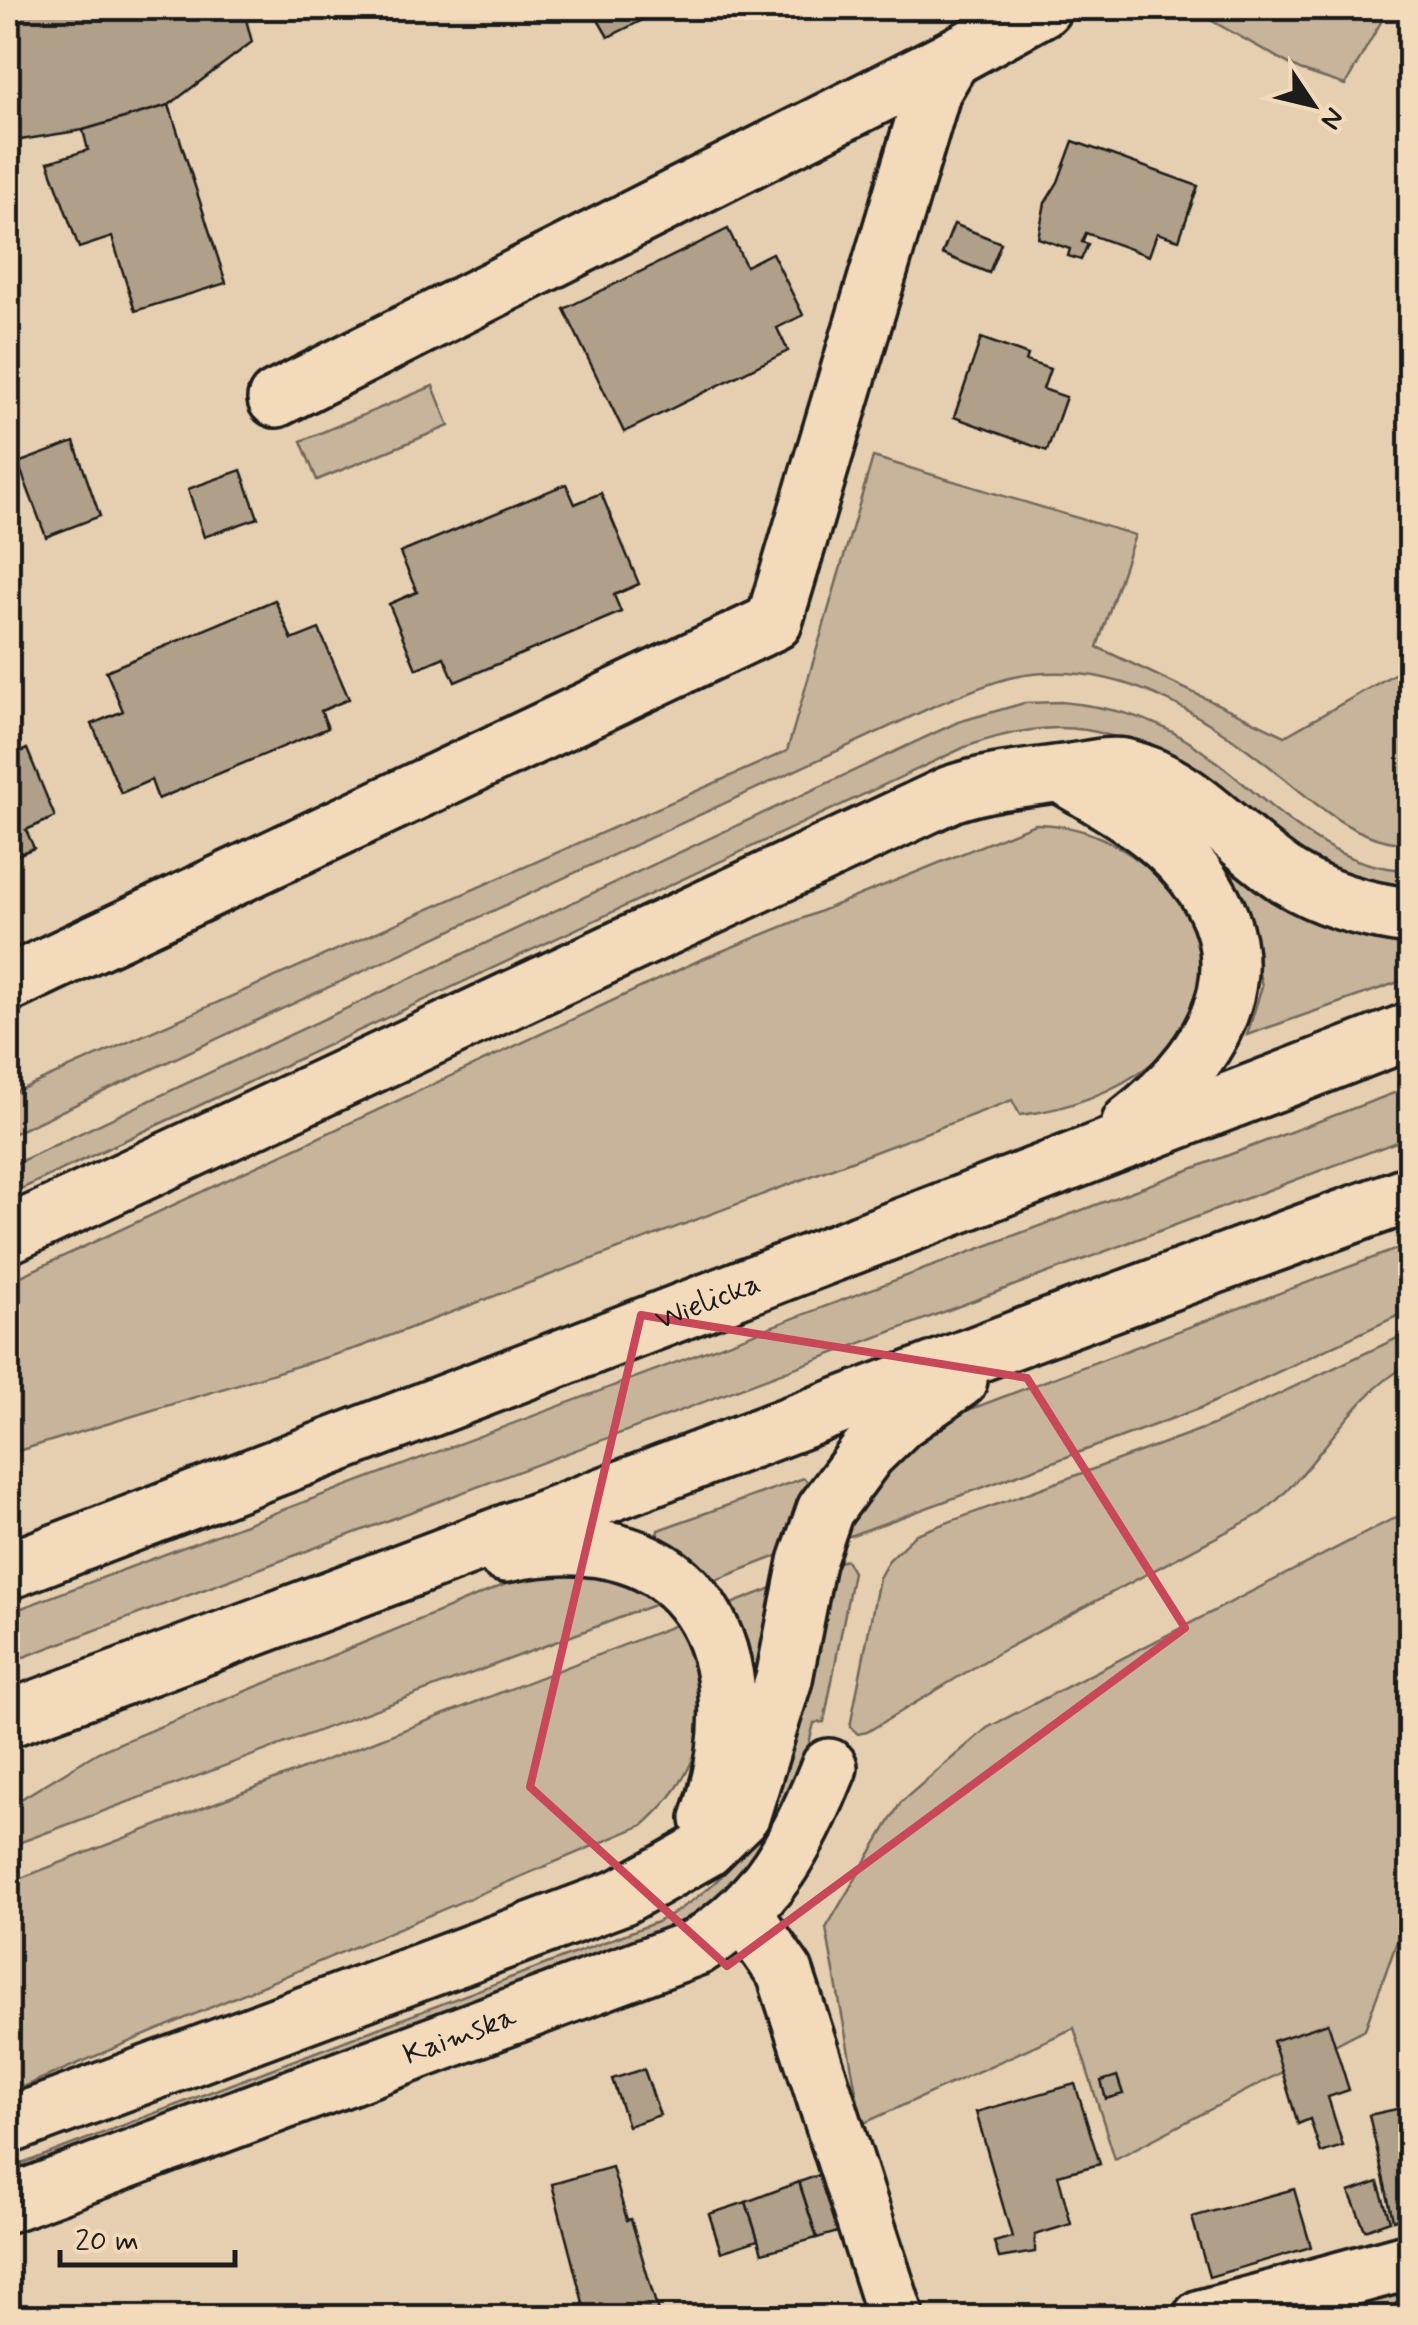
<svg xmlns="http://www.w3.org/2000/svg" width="1418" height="2325" viewBox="0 0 1418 2325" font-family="Mynerve,sans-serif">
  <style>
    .green { fill: #c7b49b; stroke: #72685c; stroke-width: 2.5 }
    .building { fill: #b0a089; stroke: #1c1c1c; stroke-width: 2.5 }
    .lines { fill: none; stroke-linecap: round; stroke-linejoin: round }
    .minor-casing { stroke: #1c1c1c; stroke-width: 62 }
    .major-casing { stroke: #1c1c1c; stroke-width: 62 }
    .minor { stroke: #f2daba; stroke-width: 55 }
    .major { stroke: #f2daba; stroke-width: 55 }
    .marked { fill: none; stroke: #c84758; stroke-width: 8; stroke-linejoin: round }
    .labels { text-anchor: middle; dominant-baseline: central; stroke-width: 10; stroke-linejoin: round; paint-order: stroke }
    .street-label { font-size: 30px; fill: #1c1c1c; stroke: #f2daba }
  </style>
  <rect width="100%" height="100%" fill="#e5cfb0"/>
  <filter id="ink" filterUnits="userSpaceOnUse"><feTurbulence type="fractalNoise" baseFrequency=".01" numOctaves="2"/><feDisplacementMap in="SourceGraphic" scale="20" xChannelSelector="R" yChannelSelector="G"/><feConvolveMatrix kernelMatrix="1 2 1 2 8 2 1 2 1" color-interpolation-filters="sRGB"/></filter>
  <g filter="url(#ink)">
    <!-- green -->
    <g class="green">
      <path d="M1215,8H1354L1382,20L1345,85L1300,70L1205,17Z"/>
      <path d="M433,386L449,426L317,480L301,441Z"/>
      <path d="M873,457L1135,535L1097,647L1285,736L1410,665V844C1357,841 1324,811 1284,778C1208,716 1117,656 1014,677C986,683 960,696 934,706L8,1136V1095L787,751Z"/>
      <path d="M1061,702C1104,706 1149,716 1186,740C1259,786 1317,869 1410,870V894C1382,887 1348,883 1321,872C1299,863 1277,841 1258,828C1153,751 1102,698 965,747L8,1195V1167L958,722L1024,703Z"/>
      <path d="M1035,824C1085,824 1123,845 1159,877L1164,874C1175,893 1197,919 1202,940C1226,1045 1105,1106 1020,1115L1012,1100L360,1347L8,1454V1282L700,960Z"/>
      <path d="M1239,869L1348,932L1410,944V978L1247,1035L1262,986L1245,915L1230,882Z"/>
      <path d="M1410,1087V1137L8,1663V1613Z"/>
      <path d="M1410,1244V1310L1201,1408L833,1542L878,1470L955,1415Z"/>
      <path d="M1410,1332V1364C1347,1397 1317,1473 1260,1514L998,1653L867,1732L858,1734L850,1727L879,1578L889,1560L916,1534L1213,1425Z"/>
      <path d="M804,1478L811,1486L785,1553L711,1582L682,1553L657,1538L658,1530Z"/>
      <path d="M1410,1510V1906L1365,2029L1115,2159L1074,2028L862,2124L826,1928L901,1802L987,1728Z"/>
      <path d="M846,1560L853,1572L824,1722L814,1723L800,1780L738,1885L680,1927L8,2184V2169L657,1922C802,1847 800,1708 829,1565Z"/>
      <path d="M590,1566L662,1602L8,1847V1807L98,1752L533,1573Z"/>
      <path d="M777,1586L760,1670L752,1673L726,1606Z"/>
      <path d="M678,1624C715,1704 712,1764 643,1825L8,2093V1883Z"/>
      <path d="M1410,2283V2317H1281Z"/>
    </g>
    <!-- building -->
    <g class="building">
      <path d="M8,8H243L252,42L169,105L83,130L8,142Z"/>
      <path d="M591,8H650L653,15L608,37Z"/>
      <path d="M169,105L226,283L135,311L112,237L79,248L48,162L88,150L83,130Z"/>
      <path d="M1073,141L1198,186L1179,240L1157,233L1149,256L1086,233L1082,242L1088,244L1081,260L1068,256L1070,249L1038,238L1045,203L1058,182Z"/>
      <path d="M954,224L1001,243L989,273L942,254Z"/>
      <path d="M728,229L746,266L772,253L803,315L777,328L788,351L624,432L564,309Z"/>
      <path d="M981,338L1028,355L1026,361L1050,369L1043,389L1066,397L1047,451L954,417Z"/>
      <path d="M74,442L100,516L46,537L18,463Z"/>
      <path d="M241,470L258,518L204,537L188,489Z"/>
      <path d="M566,484L575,504L601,493L639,584L614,595L621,612L455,682L444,657L416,669L389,604L417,592L400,553Z"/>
      <path d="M275,600L292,640L319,629L349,699L321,711L328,728L158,799L151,780L121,793L92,724L123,711L106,671Z"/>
      <path d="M27,749L55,817L26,830L34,848L8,859V757Z"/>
      <path d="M1328,2023L1349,2090L1328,2097L1343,2146L1321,2153L1310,2119L1298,2124L1273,2041Z"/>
      <path d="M644,2069L660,2115L628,2126L612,2079Z"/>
      <path d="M1117,2076L1123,2094L1106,2099L1101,2081Z"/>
      <path d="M1075,2084L1100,2164L1058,2175L1071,2224L1035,2235V2252L999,2258L994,2242L1012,2237L976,2112Z"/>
      <path d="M1410,2106V2216L1393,2220L1369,2115Z"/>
      <path d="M612,2167L627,2220L631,2219L660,2318H587L552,2184Z"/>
      <path d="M819,2175L838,2232L817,2238L799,2182Z"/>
      <path d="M799,2182L817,2238L762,2253L746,2202Z"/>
      <path d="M1378,2182L1390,2221L1365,2230L1349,2192Z"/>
      <path d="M1294,2189L1311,2247L1209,2277L1192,2217Z"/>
      <path d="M746,2202L758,2240L721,2252L709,2214Z"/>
    </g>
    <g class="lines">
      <!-- minor casing -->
      <g class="minor-casing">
        <g id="minor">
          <path d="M276,399L952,58L1043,8"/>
          <path d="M8,984L774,622L933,90L952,58"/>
          <path d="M744,1914L785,1973L896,2318"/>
          <path id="s1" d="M8,2204L697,1947C768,1903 799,1842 829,1767"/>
          <path d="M1201,2318L1410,2261"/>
        </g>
      </g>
      <!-- major casing -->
      <g class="major-casing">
        <g id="major">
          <path d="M1061,774C1097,797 1138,817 1169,847C1274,944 1229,1047 1130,1123"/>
          <path d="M8,1235L951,794C992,780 1029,778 1071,772C1087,770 1108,764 1124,767C1190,782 1233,841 1288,877C1325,900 1367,911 1410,916"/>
          <path d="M505,1554C698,1513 764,1655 709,1819"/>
          <path id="s2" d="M8,1571L1410,1031"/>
          <path d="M8,1719C477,1548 941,1363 1410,1194"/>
          <path d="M8,2126L621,1897L706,1849L742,1814L784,1679L807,1562L825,1510L867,1453L900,1421L959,1380"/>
        </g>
      </g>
      <!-- minor -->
      <use href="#minor" class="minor"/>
      <!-- major -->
      <use href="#major" class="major"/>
    </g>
  </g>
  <!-- marked area -->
  <path class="marked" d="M641,1315L1027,1378L1185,1628L727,1966L530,1787Z"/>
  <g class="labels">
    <!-- street labels -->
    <g class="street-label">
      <text stroke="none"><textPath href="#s2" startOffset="750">Wielicka</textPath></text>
      <text stroke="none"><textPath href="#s1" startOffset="482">Kaimska</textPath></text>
    </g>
  </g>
  <!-- margin -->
  <rect width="1418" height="2325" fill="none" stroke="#f2daba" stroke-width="40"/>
  <rect x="20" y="20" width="1378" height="2285" fill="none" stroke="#1c1c1c" stroke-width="4" filter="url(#ink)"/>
  <!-- north arrow -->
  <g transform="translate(1313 105) rotate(125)" stroke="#f2daba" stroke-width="8" paint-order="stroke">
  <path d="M0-8L18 38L0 25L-18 38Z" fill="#1c1c1c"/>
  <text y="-15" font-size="28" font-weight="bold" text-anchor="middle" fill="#1c1c1c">N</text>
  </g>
  <!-- scale -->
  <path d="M60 2250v15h175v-15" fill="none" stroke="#1c1c1c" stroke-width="5"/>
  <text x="75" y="2250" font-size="30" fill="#1c1c1c" stroke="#f2daba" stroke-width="8" paint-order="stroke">20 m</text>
</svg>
